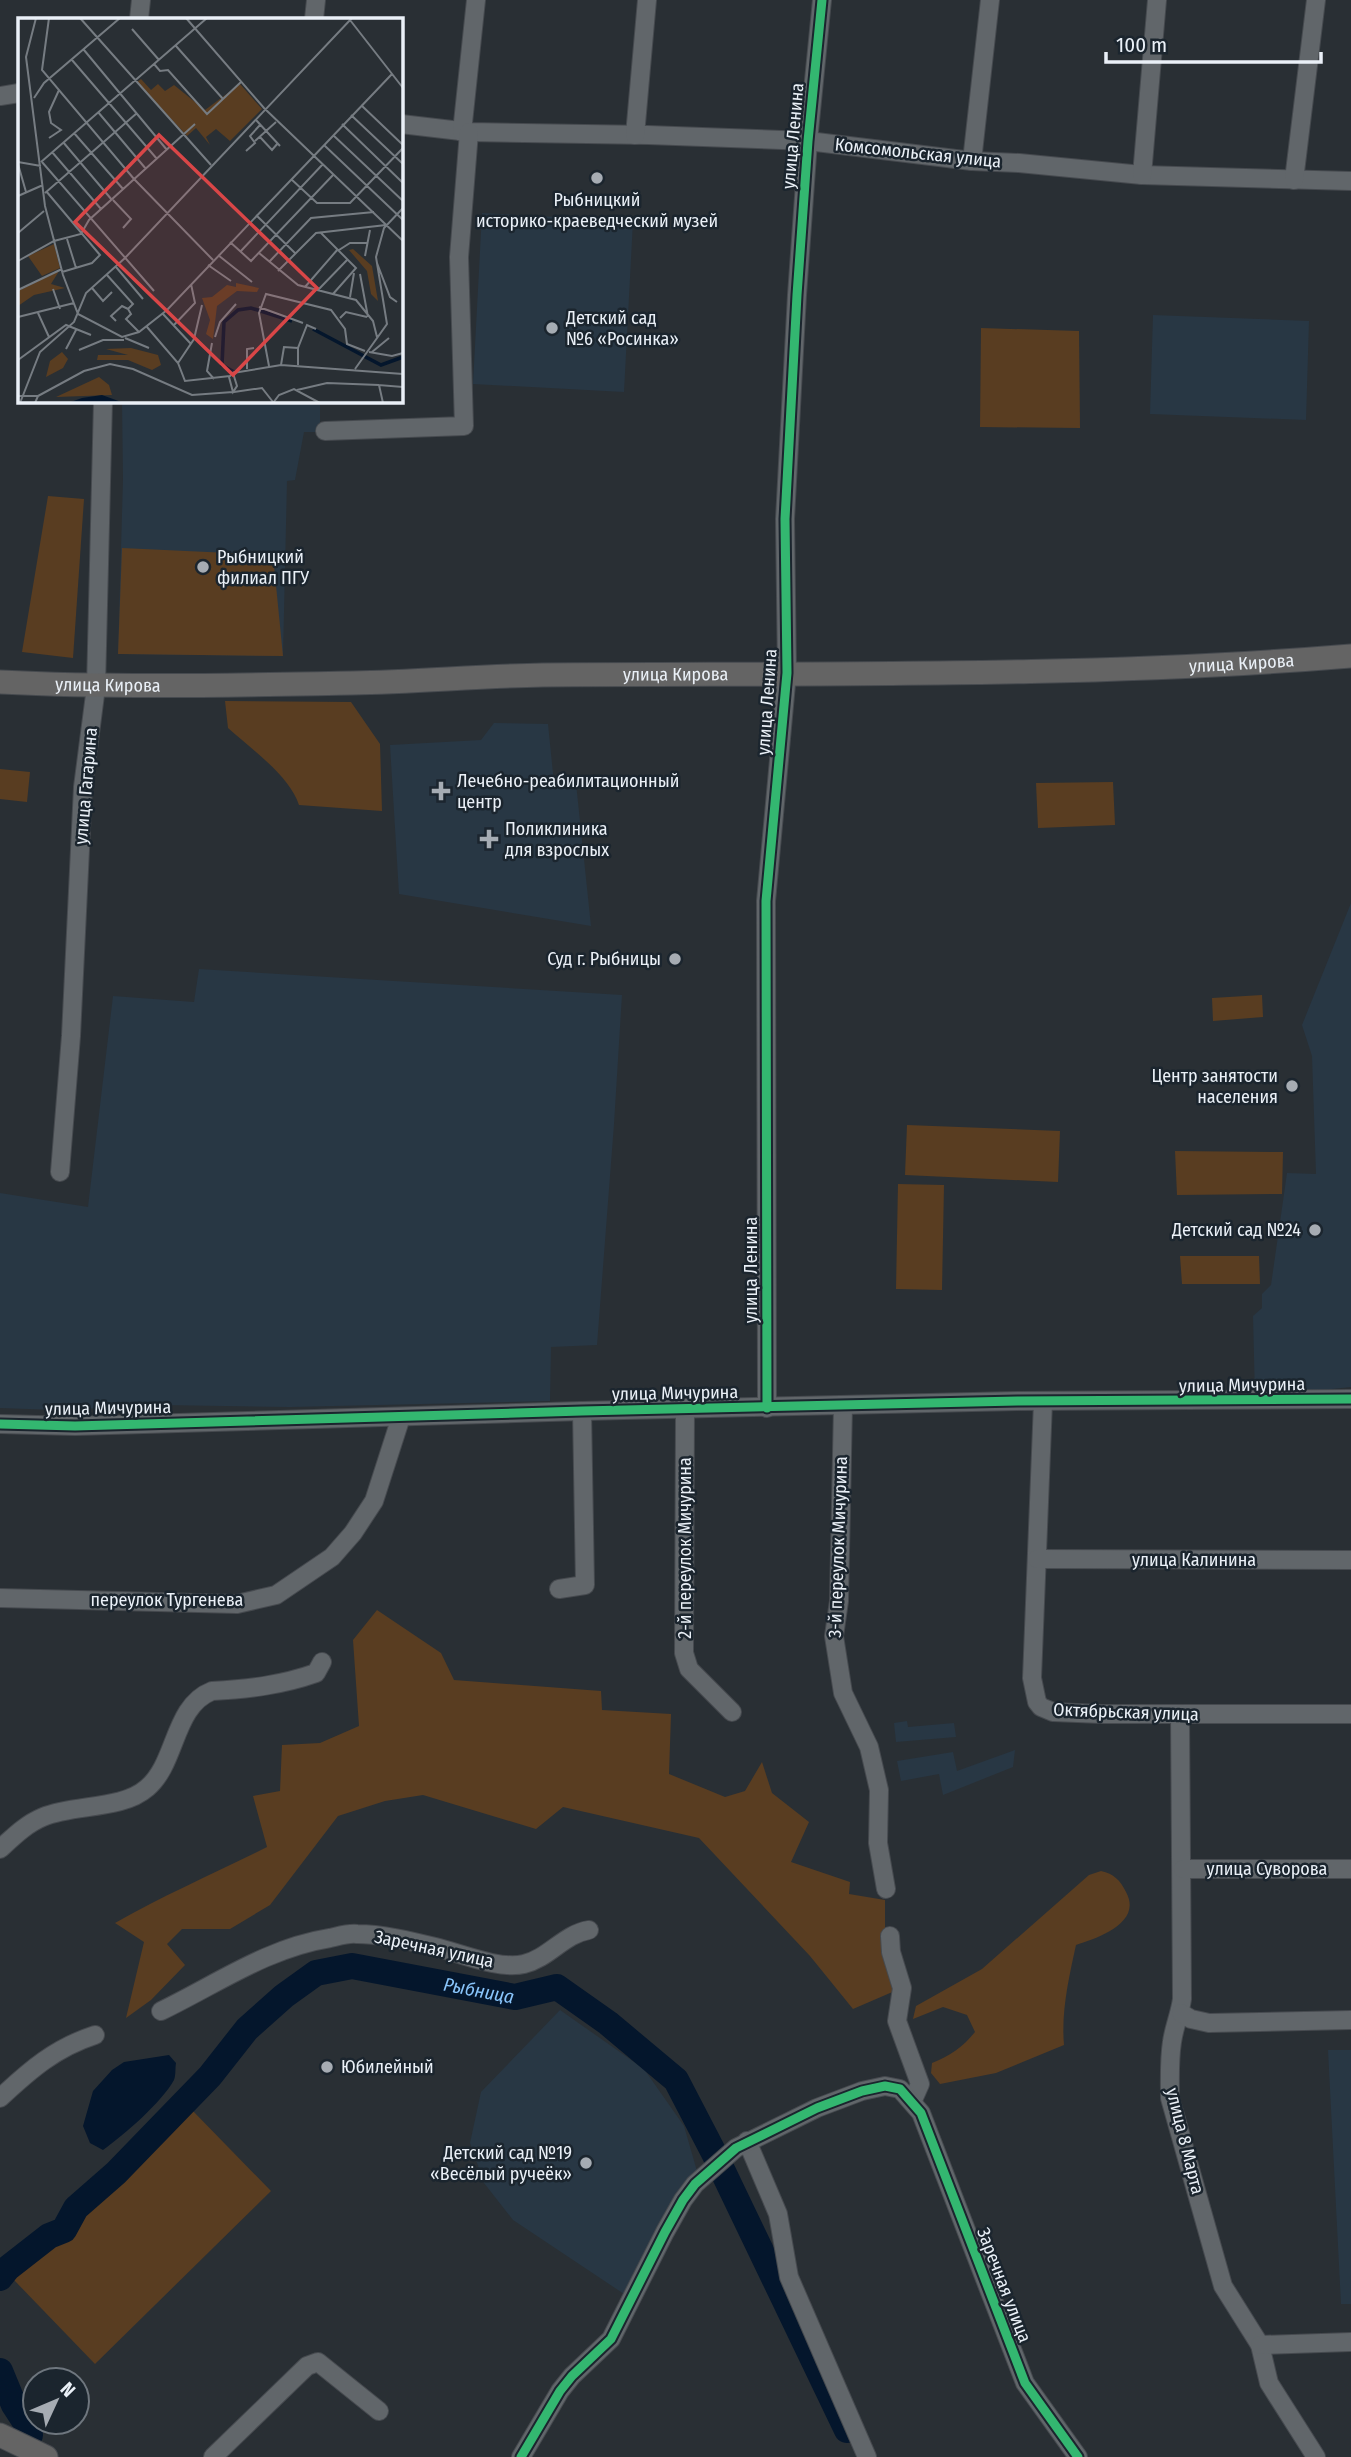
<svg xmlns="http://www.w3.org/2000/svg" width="1351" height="2457" viewBox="0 0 1351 2457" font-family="'Fira Sans Condensed',sans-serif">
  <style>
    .built { fill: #283744 }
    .green { fill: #593d21 }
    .water { fill: #04162c }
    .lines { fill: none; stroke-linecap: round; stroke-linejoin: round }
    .river { stroke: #04162c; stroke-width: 26 }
    .minor-casing { stroke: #464a4f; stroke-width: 20 }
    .major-casing { stroke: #464a4f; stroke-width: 25 }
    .minor { stroke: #61666a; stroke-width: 18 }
    .major { stroke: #646464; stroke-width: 23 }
    .cycleway-casing { stroke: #1b252e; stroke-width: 13 }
    .cycleway { stroke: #33b770; stroke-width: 9 }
    .poi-dot { fill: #a6acb3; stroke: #1b252e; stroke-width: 2.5 }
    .labels { text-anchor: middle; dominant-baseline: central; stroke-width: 5; stroke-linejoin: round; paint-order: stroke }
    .street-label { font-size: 18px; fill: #eaf0f7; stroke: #1b252e }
    .poi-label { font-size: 18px; fill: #eaf0f7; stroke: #1b252e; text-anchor: start }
    .water-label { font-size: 19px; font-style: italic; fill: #89c5fb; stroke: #1b252e }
    .inset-river { fill: none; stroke: #04162c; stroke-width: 3.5 }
    .inset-road { fill: none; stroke: #767c82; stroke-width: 2 }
    .view { fill: #d94647; fill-opacity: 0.15; stroke: #d94647; stroke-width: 3.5 }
    .inset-edge { fill: none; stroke: #eaf0f7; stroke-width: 3.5 }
  </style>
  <rect width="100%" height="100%" fill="#292f34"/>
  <!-- built -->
  <g class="built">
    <path d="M482,213L633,221L624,392L473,384Z"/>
    <path d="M1153,315L1309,321L1306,420L1150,414Z"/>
    <path d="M122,401H320V432H304L295,480L287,481L283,656L118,654L123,479Z"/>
    <path d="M494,723L548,724L554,783H576L591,926L399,894L390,745L481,740Z"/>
    <path d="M1351,903V1387L1255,1397L1253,1316L1262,1308V1294L1271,1285L1287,1173L1316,1174L1312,1056L1302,1025Z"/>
    <path d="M199,969L622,995L614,1124L597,1345L551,1347L550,1401L290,1407L160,1405L56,1410L0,1408V1193L88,1207L113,996L194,1002Z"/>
    <path d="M907,1721L908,1727L954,1723L956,1737L896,1742L894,1723Z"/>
    <path d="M1015,1750L1013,1767L943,1795L939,1774L901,1781L897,1761L953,1752L957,1771Z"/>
    <path d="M560,2010L644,2069L684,2126L701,2185L627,2296L513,2220L484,2183L470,2143L481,2092Z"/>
    <path d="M1328,2050H1351V2304H1341Z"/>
  </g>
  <!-- green -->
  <g class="green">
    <path d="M981,328L1079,331L1080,428L980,427Z"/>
    <path d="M48,496L84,499L73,658L22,652Z"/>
    <path d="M122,548L273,555L283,656L118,654Z"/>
    <path d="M225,701L351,702L380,744L382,811L299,805C290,776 250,748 228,728Z"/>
    <path d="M0,769L30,772L27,802L0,799Z"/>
    <path d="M1113,782L1115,825L1038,828L1036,783Z"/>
    <path d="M1262,995L1263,1017L1213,1021L1212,998Z"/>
    <path d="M907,1125L1060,1131L1058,1182L905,1175Z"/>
    <path d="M1175,1151L1283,1152L1282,1194L1177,1195Z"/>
    <path d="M898,1184L944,1185L942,1290L896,1289Z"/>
    <path d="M1180,1256H1259L1260,1284H1182Z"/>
    <path d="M377,1610L441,1653L454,1680L601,1691L602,1710L671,1714L669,1774L725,1797L745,1791L762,1762L772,1793L809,1822L791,1862L850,1882L849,1894L885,1900V1952L897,1990L853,2009L810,1956L699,1838L563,1807L536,1829L423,1795L385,1801L338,1816L270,1905L230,1929H182L167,1944L185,1965L151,2000L126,2018L144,1942L115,1923C164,1895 217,1872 267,1847L253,1796L280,1791L282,1745L320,1743L359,1726L353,1640Z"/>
    <path d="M1101,1871C1114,1874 1120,1880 1126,1892C1143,1923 1097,1938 1076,1945C1069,1977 1061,2012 1064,2045L996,2073L940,2084L931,2073L932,2063C950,2056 963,2047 975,2032L967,2015L943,2007L913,2019L916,2006L982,1969L1089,1875Z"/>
    <path d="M191,2109L271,2191L95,2364L14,2280Z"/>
  </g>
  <!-- water -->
  <path class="water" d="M169,2055L176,2063C175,2069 176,2075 174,2080C162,2102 124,2135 103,2150L90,2143L83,2126L93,2091L112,2070L124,2062Z"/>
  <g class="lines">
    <!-- river -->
    <g class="river">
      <path id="s1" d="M0,2278L8,2268L49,2236L64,2230L76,2208L116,2173L210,2076L247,2029L284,1996L316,1973L352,1966L515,1997L557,1987L608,2023L676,2080L715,2155L847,2430"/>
      <path d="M0,2371L14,2405L29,2428L30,2435"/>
    </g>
    <!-- minor casing -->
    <g class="minor-casing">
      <g id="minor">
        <path d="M139,19L141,0"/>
        <path d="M314,19L316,0"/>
        <path d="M0,96L19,93"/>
        <path d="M401,124L469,132L648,135L808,141L972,161L1019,163L1142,175L1351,181"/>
        <path d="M462,132L476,0"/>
        <path d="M635,135L647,0"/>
        <path d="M972,161L990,0"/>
        <path d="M1142,175L1157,0"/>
        <path d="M1294,180L1316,0"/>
        <path d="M325,431L464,426L459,257L469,132"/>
        <path d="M60,1172L71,1036L83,787L96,687L103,401"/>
        <path d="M1043,1402L1032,1678L1037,1702L1041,1707L1053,1712L1102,1714H1351"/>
        <path d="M843,1406L839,1601L834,1636L843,1693L869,1747L879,1790L878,1843L886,1889"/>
        <path d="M685,1408L684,1653L689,1669L732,1712"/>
        <path d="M767,1408L766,901L787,673L785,519L797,295L808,141L822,0"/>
        <path d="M0,1424L75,1426L582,1411L1017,1401L1351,1399"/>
        <path d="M1037,1559L1351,1560"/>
        <path d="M559,1589L585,1585L582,1411"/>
        <path d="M0,1598L237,1604L276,1595L332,1557L353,1533L374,1501L401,1417"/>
        <path d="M1180,1714L1182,1999C1180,2014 1174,2027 1172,2042C1169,2061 1170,2080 1170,2098L1223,2286L1260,2345L1269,2383L1316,2457"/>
        <path d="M0,1849C13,1837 26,1824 43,1817C74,1804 122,1810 147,1788C177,1763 173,1706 212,1691C249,1689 282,1685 316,1673L322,1662"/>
        <path d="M1183,1869H1351"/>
        <path d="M890,1936L891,1952L902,1988L897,2021L920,2084L912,2102"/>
        <path d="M161,2011C217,1984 267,1948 330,1938C339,1936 348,1933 357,1934C382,1934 411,1941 435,1947C460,1953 499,1970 524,1964C549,1958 564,1934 589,1930"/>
        <path d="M1181,2013L1191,2019L1209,2023L1351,2020"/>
        <path d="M0,2098C30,2070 55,2048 95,2035"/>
        <path d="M747,2141L778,2214L789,2277L867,2457"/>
        <path d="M1260,2345L1351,2342"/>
        <path d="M213,2457L307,2366L318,2362L379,2411"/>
        <path d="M521,2457L560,2391L572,2376L611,2339L665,2232L683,2200L695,2184L736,2148L817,2108L862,2091L885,2086L900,2089L921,2113L1025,2383L1078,2457"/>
      </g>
    </g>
    <!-- major casing -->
    <g class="major-casing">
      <g id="major">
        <path id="s2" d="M0,682C118,688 235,685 353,683C416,682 480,676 543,675C811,673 1084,678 1351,656"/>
        <path d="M0,2435L46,2457"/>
      </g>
    </g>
    <!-- minor -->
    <use href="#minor" class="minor"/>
    <!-- major -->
    <use href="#major" class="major"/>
    <!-- cycleway casing -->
    <g class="cycleway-casing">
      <g id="cycleway">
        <path d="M767,1408L766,901L787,673L785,519L797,295L808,141L822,0"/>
        <path d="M0,1424L75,1426L582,1411L1017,1401L1351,1399"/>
        <path d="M521,2457L560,2391L572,2376L611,2339L665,2232L683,2200L695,2184L736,2148L817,2108L862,2091L885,2086L900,2089L921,2113L1025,2383L1078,2457"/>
      </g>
    </g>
    <!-- cycleway -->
    <use href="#cycleway" class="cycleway"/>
  </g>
  <!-- markers -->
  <g class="poi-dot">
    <circle cx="597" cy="178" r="7"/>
    <circle cx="552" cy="328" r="7"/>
    <circle cx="203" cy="567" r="7"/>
    <path d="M437.5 780.5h7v7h7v7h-7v7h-7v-7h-7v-7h7z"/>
    <path d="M485.5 828.5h7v7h7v7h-7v7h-7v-7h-7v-7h7z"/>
    <circle cx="675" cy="959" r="7"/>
    <circle cx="1292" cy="1086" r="7"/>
    <circle cx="1315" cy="1230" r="7"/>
    <circle cx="327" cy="2067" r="7"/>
    <circle cx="586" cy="2163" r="7"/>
  </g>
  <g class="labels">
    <!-- street labels -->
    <g class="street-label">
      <text transform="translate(793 136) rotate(-85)">улица Ленина</text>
      <text transform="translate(918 153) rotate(6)">Комсомольская улица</text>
      <text stroke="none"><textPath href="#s2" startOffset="1242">улица Кирова</textPath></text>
      <text stroke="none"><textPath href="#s2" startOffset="676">улица Кирова</textPath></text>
      <text stroke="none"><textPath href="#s2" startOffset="108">улица Кирова</textPath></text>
      <text transform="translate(767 702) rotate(-86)">улица Ленина</text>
      <text transform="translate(86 786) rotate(-85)">улица Гагарина</text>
      <text transform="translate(751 1270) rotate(-90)">улица Ленина</text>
      <text transform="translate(1242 1385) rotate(-1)">улица Мичурина</text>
      <text transform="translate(675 1393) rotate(-1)">улица Мичурина</text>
      <text transform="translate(108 1408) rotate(-1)">улица Мичурина</text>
      <text transform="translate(838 1547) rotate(-88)">3-й переулок Мичурина</text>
      <text transform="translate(685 1548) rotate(-90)">2-й переулок Мичурина</text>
      <text x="1194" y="1560">улица Калинина</text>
      <text x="167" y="1600">переулок Тургенева</text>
      <text transform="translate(1126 1712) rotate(2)">Октябрьская улица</text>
      <text x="1267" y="1869">улица Суворова</text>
      <text transform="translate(434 1949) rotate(12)">Заречная улица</text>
      <text transform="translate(1185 2141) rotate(76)">улица 8 Марта</text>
      <text transform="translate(1004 2285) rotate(69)">Заречная улица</text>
    </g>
    <!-- poi labels -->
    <g class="poi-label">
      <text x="597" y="200" text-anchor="middle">Рыбницкий<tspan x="597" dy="21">историко-краеведческий музей</tspan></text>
      <text x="566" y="318">Детский сад<tspan x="566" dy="21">№6 «Росинка»</tspan></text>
      <text x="217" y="557">Рыбницкий<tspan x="217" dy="21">филиал ПГУ</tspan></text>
      <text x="457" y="781">Лечебно-реабилитационный<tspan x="457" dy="21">центр</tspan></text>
      <text x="505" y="829">Поликлиника<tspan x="505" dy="21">для взрослых</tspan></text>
      <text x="661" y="959" text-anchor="end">Суд г. Рыбницы</text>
      <text x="1278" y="1076" text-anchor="end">Центр занятости<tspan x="1278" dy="21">населения</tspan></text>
      <text x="1301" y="1230" text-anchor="end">Детский сад №24</text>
      <text x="341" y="2067">Юбилейный</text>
      <text x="572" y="2153" text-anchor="end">Детский сад №19<tspan x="572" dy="21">«Весёлый ручеёк»</tspan></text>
    </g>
    <!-- water labels -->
    <g class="water-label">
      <text stroke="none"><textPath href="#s1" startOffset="609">Рыбница</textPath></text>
    </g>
  </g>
  <!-- overview -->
  <g transform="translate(18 18)">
    <rect width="385" height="385" fill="#292f34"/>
    <path d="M123,61L133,72L140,66L147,73L156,67L187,92L222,66L244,91L212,123L198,111L188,119L192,127L178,110L169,118L119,64ZM36,226L42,250L24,258L10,238ZM335,231L354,248L360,283L353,276L349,253L331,232ZM41,253L33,266L47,270L16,277L0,288V273ZM218,265L241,270L239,274L219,273L199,288L195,321L188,316L192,302L184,280L194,279L209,267L218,269ZM113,330L140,337L143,347L134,352L110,342H79L80,337H110L88,331ZM44,334L50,341L45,350L28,359L32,343ZM81,359L91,367L94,377L38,379Z" fill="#593d21"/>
    <path d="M84,377L106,385H50L64,380Z" fill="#04162c"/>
    <path class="inset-river" d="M295,311L363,347L385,339M216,354L204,347L206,304L220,292L233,290L274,303"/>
    <path class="inset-road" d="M18,0L8,39L27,188L45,257L60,296L104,319L121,314L149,292L374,56M31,0L24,52L116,161L195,242M62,0L193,147M168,0L246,90L385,223M332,2L385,70M114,11L141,42M158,28L205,81M66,32L149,132M54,42L139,141M136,46L142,53L150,52L189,96L223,64M16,80L26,65L102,0M343,87L385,127M80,94L128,151M333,97L385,146M238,102L262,128M324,106L385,165M56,115L105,171M315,117L385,183M242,119L254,132L260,125M31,120L43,112L33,105L31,94L41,72M237,123L258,104M45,124L94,182M306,127L385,202M228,133L237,125L232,118L242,107M34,134L83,191M0,144L23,148M23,144L189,0M24,144L136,273M0,146L8,174M273,161L299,185H332L385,130M28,173L82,237L74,245L44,254M27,175L119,95M0,178L25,167M95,182L113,201L105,210M238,197L278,236M302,214L338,250L315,276M0,215L26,193M49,221L58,250M212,224L233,243L316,156M321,232L332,225H350M222,234L305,146M241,235L280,267L338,282L355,303L359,319M200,237L234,264M347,238L352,212M0,243L36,223L63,216L71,202L177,106M251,244L293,200L356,194M359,245L372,279L379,284M190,247L213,263M98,249L125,281M260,253L298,215L368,207M342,256L350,299M89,257L115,286L110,291L104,288L93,298L98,303M287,269L320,231M74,270L85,283L94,274M35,271L42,291M0,272L44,251M300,272L330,241M332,279L336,255M241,289L285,305M110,291L113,296L108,301L121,314M20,295L31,319M145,296L173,326M0,299L56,285M322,300L328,294L349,299M156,307L177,285L173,266M129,309L160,345L167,363L212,358M197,319L202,304L218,286M107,320L131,330M194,325L189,353L196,361M48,331L58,312M61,332L85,322H106M351,334L374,338L385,335M354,334L371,320M0,342L48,307L73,317M160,345L176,321L184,287M263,347L266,329L280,330M280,347V330L289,307L298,311M251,348L241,295L248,276L313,292L327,311L329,326L347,333M229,351V331L236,330M337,351L369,306L358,239L366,210L385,190M215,355L263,347L385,356M215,355L219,368L215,374L211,359ZM279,372L309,365L361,367M216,374L244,370L255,384M0,378H20L17,385M20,378L66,353L92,346L115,351L174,377L215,374M2,385L22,334L56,304L68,275L107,240L334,0M255,385L261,377L276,371L302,385M365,385L361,367L385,369"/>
    <path class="view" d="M141,117L299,270L215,357L57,204Z"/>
    <rect width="385" height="385" class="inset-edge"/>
  </g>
  <!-- north arrow -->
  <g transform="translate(56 2401) rotate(46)"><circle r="33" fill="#1b252e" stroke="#6e767e" stroke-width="2"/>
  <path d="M0-5L12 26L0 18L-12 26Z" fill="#a6acb3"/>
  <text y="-10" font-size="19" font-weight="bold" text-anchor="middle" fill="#eaf0f7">N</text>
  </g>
  <!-- scale -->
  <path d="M1106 52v10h215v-10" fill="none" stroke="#eaf0f7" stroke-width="3.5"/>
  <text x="1116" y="52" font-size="21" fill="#eaf0f7" stroke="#1b252e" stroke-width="5" paint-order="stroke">100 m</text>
</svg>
